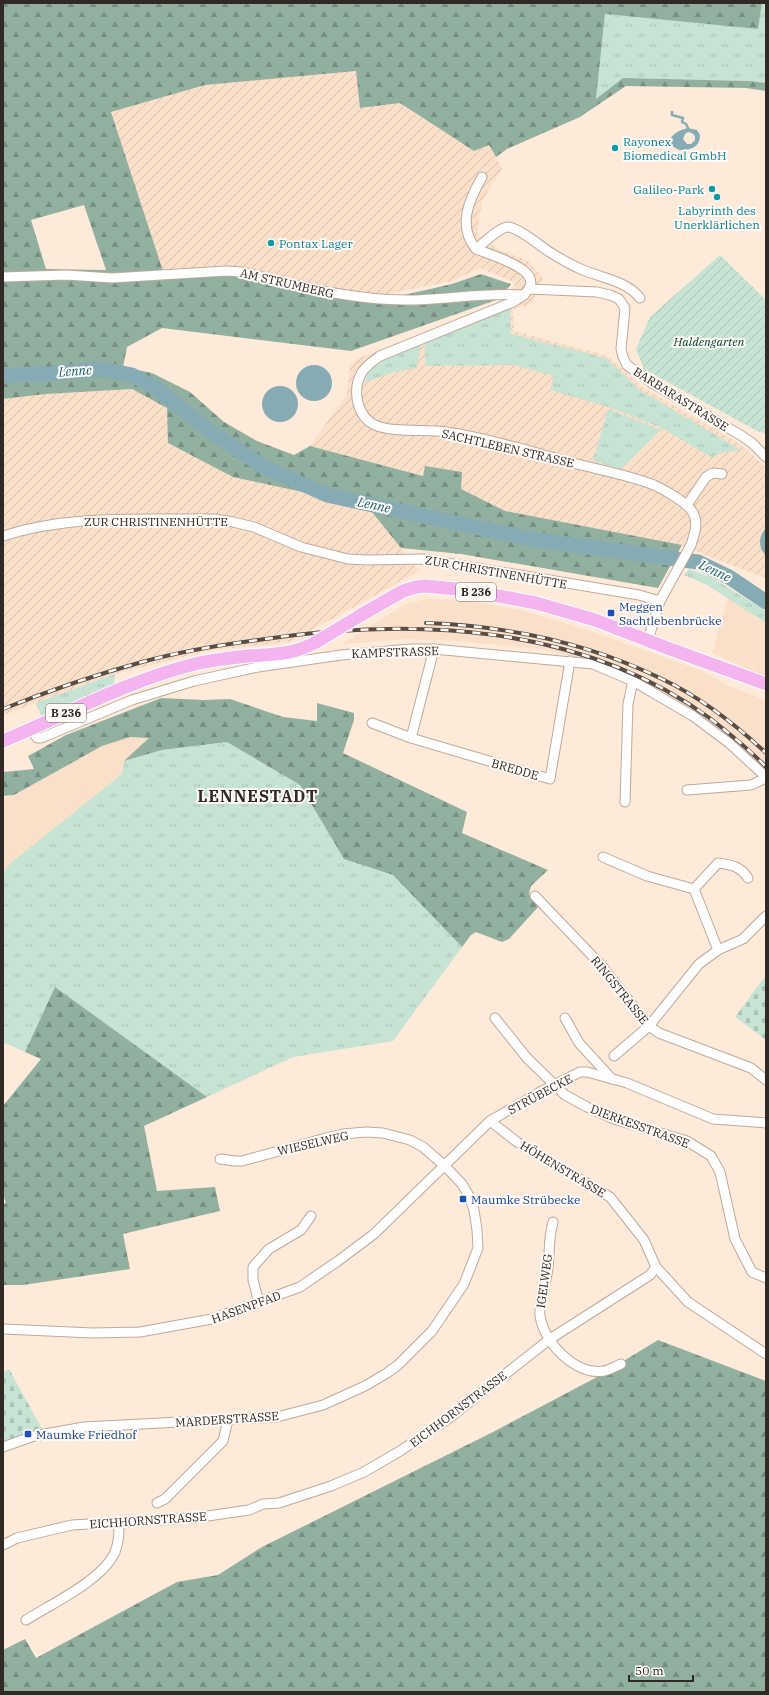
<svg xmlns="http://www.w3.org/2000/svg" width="769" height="1695" viewBox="0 0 769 1695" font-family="'IBM Plex Serif',serif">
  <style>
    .built { fill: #fadfc9 }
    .industrial { fill: url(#industrial-furrows) }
    .grass { fill: url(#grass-tufts) }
    .forest { fill: url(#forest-firs); fill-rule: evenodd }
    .cemetery { fill: url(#cemetery-stones) }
    .garden { fill: url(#garden-furrows) }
    .water { fill: #87abb4; fill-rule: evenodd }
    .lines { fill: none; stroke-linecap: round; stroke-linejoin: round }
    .stream { stroke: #87abb4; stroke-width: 2.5 }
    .river { stroke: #87abb4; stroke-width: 15 }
    .minor-casing { stroke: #bdaa9b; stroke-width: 11 }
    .primary-casing { stroke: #fff; stroke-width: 15 }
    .minor { stroke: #fff; stroke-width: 9 }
    .primary { stroke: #f3b4ef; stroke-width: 13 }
    .rail-casing { stroke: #594e46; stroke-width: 4 }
    .rail { stroke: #fefaf7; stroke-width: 2.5; stroke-dasharray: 8; stroke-linecap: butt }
    .primary-bridge-casing { stroke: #fff; stroke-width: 15; stroke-linecap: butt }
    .primary-bridge { stroke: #f3b4ef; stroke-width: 13 }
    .culture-dot { fill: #0f9aa8; stroke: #fefaf7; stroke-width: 1.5 }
    .transit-dot { fill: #1a4fb4; stroke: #fefaf7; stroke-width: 1.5 }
    .labels { text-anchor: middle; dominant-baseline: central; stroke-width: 4; stroke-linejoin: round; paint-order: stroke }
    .shield { fill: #fefaf7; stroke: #6e6863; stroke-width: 1 }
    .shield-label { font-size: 11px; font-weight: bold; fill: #312923 }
    .culture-label { font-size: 12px; fill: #0d838f; stroke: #fefaf7; text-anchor: start }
    .street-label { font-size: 12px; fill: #312923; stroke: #fefaf7 }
    .park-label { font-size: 12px; font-style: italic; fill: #05442e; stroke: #fefaf7 }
    .transit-label { font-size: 12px; fill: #164399; stroke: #fefaf7; text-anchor: start }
    .water-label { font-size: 13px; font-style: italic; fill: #165f6c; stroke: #fefaf7 }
    .district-label { font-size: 16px; font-weight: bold; letter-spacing: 1px; fill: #312923; stroke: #fefaf7 }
  </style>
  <defs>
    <pattern id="industrial-furrows" width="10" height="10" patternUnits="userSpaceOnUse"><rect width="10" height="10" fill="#fadfc9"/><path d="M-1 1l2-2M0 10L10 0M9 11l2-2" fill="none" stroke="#d7bfac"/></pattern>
    <pattern id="grass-tufts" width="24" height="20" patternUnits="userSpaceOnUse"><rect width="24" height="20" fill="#c6e3d4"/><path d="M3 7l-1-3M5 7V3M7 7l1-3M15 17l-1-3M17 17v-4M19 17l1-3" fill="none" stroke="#abc3b6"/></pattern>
    <pattern id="forest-firs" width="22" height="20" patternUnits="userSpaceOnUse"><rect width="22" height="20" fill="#91b0a0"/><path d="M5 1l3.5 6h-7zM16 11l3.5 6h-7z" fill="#778f82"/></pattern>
    <pattern id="cemetery-stones" width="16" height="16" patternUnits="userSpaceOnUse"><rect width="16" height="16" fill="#c6e3d4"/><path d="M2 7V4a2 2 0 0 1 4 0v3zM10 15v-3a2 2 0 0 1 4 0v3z" fill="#abc3b6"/></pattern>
    <pattern id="garden-furrows" width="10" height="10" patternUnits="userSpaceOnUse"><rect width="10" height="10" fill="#c6e3d4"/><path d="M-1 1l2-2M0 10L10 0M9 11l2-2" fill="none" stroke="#abc3b6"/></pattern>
  </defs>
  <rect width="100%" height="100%" fill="#feead9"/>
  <!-- built -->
  <g class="built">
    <path d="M728,597L757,618L766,623V678L712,653Z"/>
    <path d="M426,599L464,600L525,611L599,634L702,671L729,686L762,699L766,701V773L716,728L684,705L656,688L603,664L540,649L459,641L407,639L342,644L404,605Z"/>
    <path d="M130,737L150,738L124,761L122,774L12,862L3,872V798L14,795L102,746Z"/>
  </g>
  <!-- industrial -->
  <g class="industrial">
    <path d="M356,71L361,108L400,103L474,151L489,145L502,169L482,201L477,234L499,250L527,260L543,278L532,303L513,310L514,331L608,356L644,388L740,444L766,467V578L695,551L682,545L505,511L460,489L462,473L425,466L423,476L310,446L347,394L350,365L359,358L505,300L516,283L480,268L452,281L376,296L163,271L111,112L205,85Z"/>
    <path d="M132,389L167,408L233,477L367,506L419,571L290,642L211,650L115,674L3,715V399L46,394Z"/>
  </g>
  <!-- grass -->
  <g class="grass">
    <path d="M762,3H766V83L749,81L623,78L596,100L605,14L758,29Z"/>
    <path d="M510,309L511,334L606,358L640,390L741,450L724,452L711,457L662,428L609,407L550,390L554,376L513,365L426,366L424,342Z"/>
    <path d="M421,343L417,368L394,372L363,383L370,370L384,360Z"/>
    <path d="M608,409L661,430L621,469L593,461Z"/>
    <path d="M689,569L711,577L766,611V623L707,585L684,575Z"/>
    <path d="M115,674L114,684L42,716L35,703Z"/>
    <path d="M227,742L300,785L344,859L393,875L462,947L393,1041L293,1057L207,1097L55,987L25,1052L3,1042V872L12,862L122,774L124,761L162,750Z"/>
  </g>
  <!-- forest -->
  <g class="forest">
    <path d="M3,3H762L758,29L605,14L596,99L623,78L749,81L766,83V91L746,88L626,86L580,117L507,149L496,157L489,145L474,151L400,103L360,108L356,71L205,85L111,112L163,271L14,280H125L241,274L373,302L452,284L481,274L511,284L499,299L351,351L162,328L127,347L123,367L152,373L190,392L224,422L257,441L294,455L310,446L423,476L425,466L462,472L461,489L505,511L682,545L658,588L461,554L401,548L367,506L233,477L168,443L167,408L132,389L46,394L3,399ZM84,205L106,270L46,269L31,220Z"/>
    <path d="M161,698L204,700L230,699L283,717L317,721V703L354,713V720L343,753L467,812L462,833L548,870L531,886L529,894L539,906L509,939L502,942L476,932L471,935L462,947L393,875L344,859L300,785L227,742L162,750L124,761L149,738L130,737L102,746L14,795L3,796V772L34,769L28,756L66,735Z"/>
    <path d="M55,987L207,1097L144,1126L157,1191L215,1187L220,1211L123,1234L130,1269L23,1285H3V1204L6,1203L3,1194V1106L41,1059L25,1052Z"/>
    <path d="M658,1340L766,1381V1692H3V1650L25,1639L36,1658L177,1582L218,1575L262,1547L493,1432L599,1376Z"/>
  </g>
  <!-- cemetery -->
  <g class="cemetery">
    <path d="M766,975V1040L735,1017Z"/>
    <path d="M9,1369L42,1429L3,1442V1372Z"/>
  </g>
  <!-- garden -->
  <path class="garden" d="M720,255L766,300V434L757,431L644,369L636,349L650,317Z"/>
  <!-- water -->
  <g class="water">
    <path d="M688,128L697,130L700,135C700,148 690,150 679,150L672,146L670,139C675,132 680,130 688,128ZM688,132L692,133L695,136V140L691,144H687L683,139L685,134Z"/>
    <circle cx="314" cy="383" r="18"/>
    <circle cx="280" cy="404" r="18"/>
    <path d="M766,528V556C758,547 758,536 766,528Z"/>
  </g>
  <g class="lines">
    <!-- stream -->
    <path class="stream" d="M672,112V115L683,118L682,122L686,124L688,128"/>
    <!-- river -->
    <path class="river" d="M3,376L50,374L102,369L132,375L156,388L210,431L264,467L327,495L530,539L698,562L729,577L766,602"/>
    <!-- minor casing -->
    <g class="minor-casing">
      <g id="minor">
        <path d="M482,177C469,200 457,226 476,249C499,258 561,275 513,302L380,356C373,361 367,365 362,372C352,389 356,416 375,425C392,433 426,429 447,432C488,438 532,452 573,463C600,470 629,475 654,485C665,490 688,503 693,513C699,523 694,535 691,545L660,601L648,640"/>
        <path d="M476,249C484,243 500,226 509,227C520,229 538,244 548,251C559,258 571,265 583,270C602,278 627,281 640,298"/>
        <path d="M3,277L66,275L112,278L226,271L242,272C296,285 349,300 406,300C445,300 484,292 524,295"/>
        <path d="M529,289L597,292L610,295L619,299L625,308L621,349L623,357L627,365L652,383L742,436L752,443L766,457"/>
        <path d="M687,505L706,477L713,473L722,474"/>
        <path d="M3,536C71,514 144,520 215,519L233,522L254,527L301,547L348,559L368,560L423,559L639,595L660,601"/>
        <path d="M372,723L411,738L550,779L570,661"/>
        <path d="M31,729L37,738H41L132,700L194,681L258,667L341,655L411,649H434L593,664L633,681L693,716L729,743L766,777"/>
        <path d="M411,738L434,649"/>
        <path d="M687,790L751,785L766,778"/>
        <path d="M625,802L628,704L633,681"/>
        <path d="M603,857L647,876L694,889"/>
        <path d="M535,896L601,965L649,1026L659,1033L751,1068L766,1080"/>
        <path d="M718,950L694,889L718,863C732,865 740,866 748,878"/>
        <path d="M495,1018L527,1058L565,1095L587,1107L614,1119L687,1141L711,1156L720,1172L735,1239L752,1272L766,1278"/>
        <path d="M565,1018L579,1043L612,1079"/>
        <path d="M614,1056L649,1026L699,964L718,950L743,939L766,916"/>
        <path d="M490,1121L517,1142L610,1197L644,1240L656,1267L688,1302L766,1354"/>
        <path d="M553,1222C548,1241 550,1250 548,1268C547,1279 538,1307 540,1316C544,1343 576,1376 604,1371C610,1370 616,1366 621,1364"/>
        <path d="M259,1303L253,1280V1267L269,1249L301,1230L311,1216"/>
        <path d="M3,1329L93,1333L140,1332L212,1319L300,1287L338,1261L374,1234L490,1121L540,1092L580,1072H587L627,1083L713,1119L766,1123"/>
        <path d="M3,1447L34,1436L84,1427L277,1417L323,1405L365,1386L387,1373L398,1365L432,1331L464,1284L478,1248L477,1230L474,1210L469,1196L462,1184L445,1166L423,1147L410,1140L383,1133L366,1132L343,1134L326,1138L242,1161H235L220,1159"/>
        <path d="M157,1503L165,1499L223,1441L228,1420"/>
        <path d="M3,1545L17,1538L72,1525L194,1518L249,1510L263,1504L279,1503L331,1486L364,1472L400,1451L448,1419L550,1339L650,1275L656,1267"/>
        <path d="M26,1620C51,1604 103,1580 115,1552C119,1542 119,1533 119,1522"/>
      </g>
    </g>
    <!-- primary casing -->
    <g class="primary-casing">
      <g id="primary">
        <path d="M361,615L403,591L416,587L425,586L467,590L536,603L595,620L670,649L766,684"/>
        <path d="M3,741C65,715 125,682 191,665C209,660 229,658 248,656C274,654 294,655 318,641"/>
      </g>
    </g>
    <!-- minor -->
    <use href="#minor" class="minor"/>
    <!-- primary -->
    <use href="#primary" class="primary"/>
    <!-- rail casing -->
    <g class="rail-casing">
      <g id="rail">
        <path d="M426,623C507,626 589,643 662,679C700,697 735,724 766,753"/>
        <path d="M3,709C48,691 95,675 142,662C179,652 219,645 258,640C413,617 579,623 711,719C730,734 749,749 766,767"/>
      </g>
    </g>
    <!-- rail -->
    <use href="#rail" class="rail"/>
    <!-- primary-bridge casing -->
    <g class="primary-bridge-casing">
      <path id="primary-bridge" d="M318,641L361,615"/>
    </g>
    <!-- primary-bridge -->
    <use href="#primary-bridge" class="primary-bridge"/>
  </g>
  <!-- markers -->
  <g class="culture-dot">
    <circle cx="615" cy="148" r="4"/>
    <circle cx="712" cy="189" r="4"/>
    <circle cx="717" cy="197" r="4"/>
    <circle cx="271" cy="243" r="4"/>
  </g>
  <g class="transit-dot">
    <rect x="607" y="609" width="8" height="8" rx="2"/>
    <rect x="459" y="1195" width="8" height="8" rx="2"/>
    <rect x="24" y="1430" width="8" height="8" rx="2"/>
  </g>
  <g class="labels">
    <!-- shield labels -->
    <g class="shield">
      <rect x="456" y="583" width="40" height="18" rx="3"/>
      <rect x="46" y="704" width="40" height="18" rx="3"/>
    </g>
    <g class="shield-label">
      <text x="476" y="592">B 236</text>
      <text x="66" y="713">B 236</text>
    </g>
    <!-- culture labels -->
    <g class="culture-label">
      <text x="623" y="141">Rayonex<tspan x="623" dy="14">Biomedical GmbH</tspan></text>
      <text x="704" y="189" text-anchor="end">Galileo-Park</text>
      <text x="717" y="210" text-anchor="middle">Labyrinth des<tspan x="717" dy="14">Unerklärlichen</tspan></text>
      <text x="279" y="243">Pontax Lager</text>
    </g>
    <!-- street labels -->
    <g class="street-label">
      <text transform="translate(287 283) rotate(13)">AM STRUMBERG</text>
      <text transform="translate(681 399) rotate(32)">BARBARASTRASSE</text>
      <text transform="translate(508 448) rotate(13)">SACHTLEBEN STRASSE</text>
      <text x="156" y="521">ZUR CHRISTINENHÜTTE</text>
      <text transform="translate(496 572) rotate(10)">ZUR CHRISTINENHÜTTE</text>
      <text transform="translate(395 652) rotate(-2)">KAMPSTRASSE</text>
      <text transform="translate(515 769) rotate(16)">BREDDE</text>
      <text transform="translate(620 990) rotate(51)">RINGSTRASSE</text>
      <text transform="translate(540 1094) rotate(-28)">STRÜBECKE</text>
      <text transform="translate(640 1126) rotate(20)">DIERKESSTRASSE</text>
      <text transform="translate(313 1143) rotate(-13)">WIESELWEG</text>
      <text transform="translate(563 1169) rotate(31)">HÖHENSTRASSE</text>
      <text transform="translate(544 1281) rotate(-82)">IGELWEG</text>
      <text transform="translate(246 1307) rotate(-20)">HASENPFAD</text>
      <text transform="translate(458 1409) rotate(-37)">EICHHORNSTRASSE</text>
      <text transform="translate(227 1419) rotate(-4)">MARDERSTRASSE</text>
      <text transform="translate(148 1520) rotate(-4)">EICHHORNSTRASSE</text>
    </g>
    <!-- park labels -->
    <g class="park-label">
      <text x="709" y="341">Haldengarten</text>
    </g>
    <!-- transit labels -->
    <g class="transit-label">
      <text x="619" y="606">Meggen<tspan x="619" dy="14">Sachtlebenbrücke</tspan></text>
      <text x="471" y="1199">Maumke Strübecke</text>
      <text x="36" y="1434">Maumke Friedhof</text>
    </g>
    <!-- water labels -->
    <g class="water-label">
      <text transform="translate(75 371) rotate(-4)">Lenne</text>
      <text transform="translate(374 505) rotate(12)">Lenne</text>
      <text transform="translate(715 571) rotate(25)">Lenne</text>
    </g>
    <!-- district labels -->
    <g class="district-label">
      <text x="258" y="796">LENNESTADT</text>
    </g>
  </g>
  <!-- border -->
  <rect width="769" height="1695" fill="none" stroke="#312923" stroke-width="8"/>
  <!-- scale -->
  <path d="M629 1675v6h64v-6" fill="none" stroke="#312923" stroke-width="2"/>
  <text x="635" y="1675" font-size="12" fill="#312923" stroke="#fefaf7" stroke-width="3" paint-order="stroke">50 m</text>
</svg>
